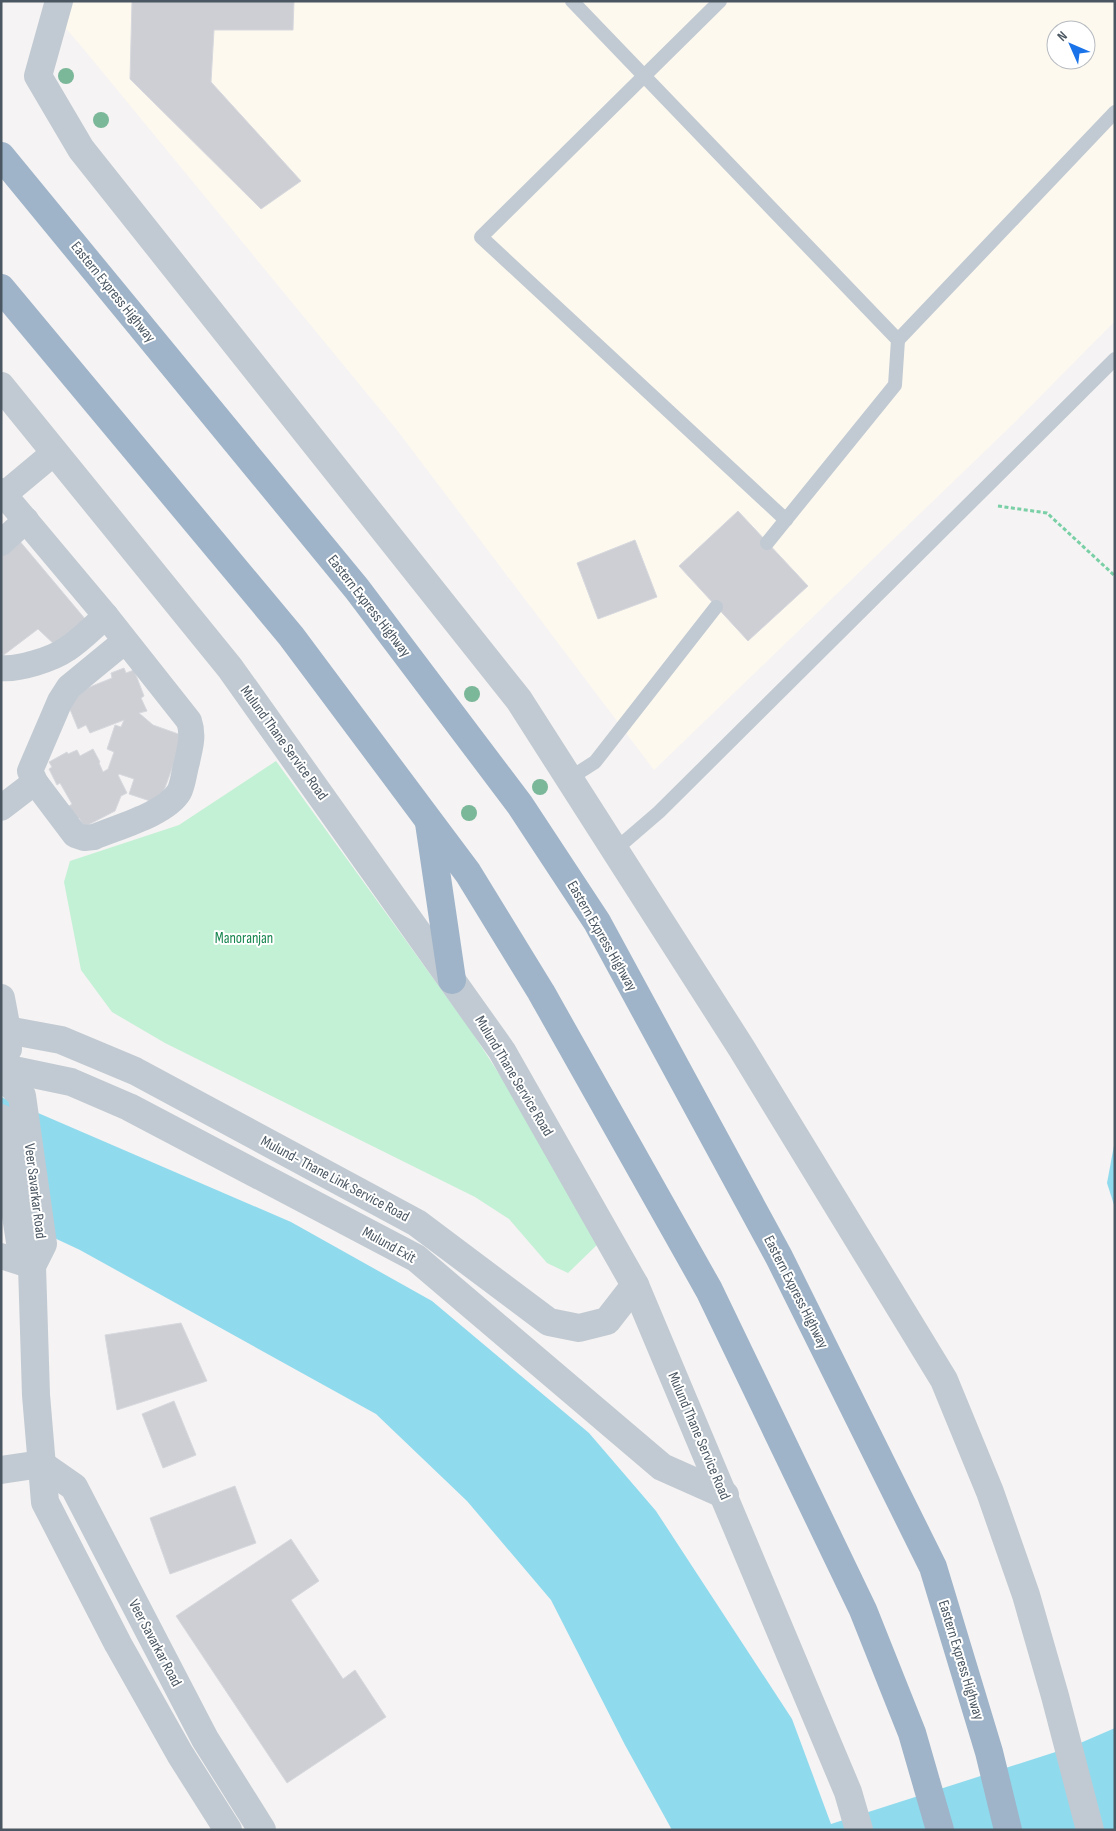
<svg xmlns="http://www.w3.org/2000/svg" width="1116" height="1831" viewBox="0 0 1116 1831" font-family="'Sofia Sans Condensed',sans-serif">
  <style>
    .commercial { fill: #fdf9ef; fill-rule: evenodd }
    .green { fill: #c3f1d5 }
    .water { fill: #90daee }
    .building { fill: #cdcfd5; stroke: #d7d9de }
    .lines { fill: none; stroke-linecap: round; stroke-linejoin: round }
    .path { stroke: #7ad0a6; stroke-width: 3; stroke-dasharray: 4 2.5; stroke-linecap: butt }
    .service { stroke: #c1cad2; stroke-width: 14 }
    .minor { stroke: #c1cad2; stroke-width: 26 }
    .tertiary { stroke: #c1cad2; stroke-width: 28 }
    .trunk { stroke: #9fb4c9; stroke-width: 28 }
    .tree { fill: #7bb799 }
    .labels { text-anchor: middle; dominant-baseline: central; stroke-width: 4; stroke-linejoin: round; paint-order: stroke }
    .street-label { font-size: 15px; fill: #4a5661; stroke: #fff }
    .park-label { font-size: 15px; fill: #17864f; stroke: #fff }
  </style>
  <rect width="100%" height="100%" fill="#f5f3f3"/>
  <!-- commercial -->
  <path class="commercial" d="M42,1H1115V321L1014,423L654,770L397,430L82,47ZM1056,30H1086V60H1056Z"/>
  <!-- green -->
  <path class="green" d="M276,761L472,1032L588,1212L600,1242L568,1273L547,1263L509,1219L475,1197L165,1043L112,1012L81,970L64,882L70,861L179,825Z"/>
  <!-- water -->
  <g class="water">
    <path d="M1,1097L291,1222L432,1301L589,1433L656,1511L792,1719L831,1824L1071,1747L1115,1728V1830H672L625,1745L551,1600L467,1501L376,1414L80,1250L1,1213Z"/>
    <path d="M1115,1140V1208L1107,1183Z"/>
  </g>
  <!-- building -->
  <g class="building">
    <path d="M132,1H294L293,30H214L211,82L301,181L261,209L130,79Z"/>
    <path d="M738,511L808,586L748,641L679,566Z"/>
    <path d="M18,539L86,620L57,647L38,629L1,657V554Z"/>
    <path d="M635,540L657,597L598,619L577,563Z"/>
    <path d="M124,668L126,673L134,670L144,696L141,698L147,711L139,713L153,725L184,736L159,804L129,794L134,779L119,774L118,775L127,793L121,796L115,811L84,827L79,818L76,820L69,806L72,804L60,783L57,785L49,769L52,767L49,762L67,752L68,754L77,750L80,756L93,749L100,762L99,763L103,772L108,769L114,752L107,749L115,725L121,727L124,720L90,733L86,725L78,729L67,702L70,695L112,678L111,673Z"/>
    <path d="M181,1323L207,1381L117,1410L105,1335Z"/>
    <path d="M174,1401L196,1455L163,1468L142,1414Z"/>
    <path d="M235,1486L256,1543L170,1574L150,1518Z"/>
    <path d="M291,1539L319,1581L291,1600L343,1679L355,1670L386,1717L287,1783L176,1616Z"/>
  </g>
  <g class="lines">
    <!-- path -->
    <path class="path" d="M998,506L1047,513L1115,576"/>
    <!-- service -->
    <g class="service">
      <path d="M572,1L898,340L895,385L767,543"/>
      <path d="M720,1L481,237L786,520"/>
      <path d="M898,340L1115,112"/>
      <path d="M570,778L595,762L716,607"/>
      <path d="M616,849L659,812L1115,359"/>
    </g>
    <!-- minor -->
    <g class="minor">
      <path d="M1,491L106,616L189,721C194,736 190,747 187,762C184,772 183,785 179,792C166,814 117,827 94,837L84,838L75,835L35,782L30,771L60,701L69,687L125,641"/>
      <path d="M1,497L55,452"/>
      <path d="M1,543L26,520"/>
      <path d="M1,668C18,670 53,659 67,649C81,640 93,627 106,616"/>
      <path d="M1,808L35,782"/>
      <path d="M1,1256L32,1266"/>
    </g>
    <!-- tertiary -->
    <g class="tertiary">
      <path d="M59,1L38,76L81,149L519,700L742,1049L944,1380L990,1492L1026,1595L1055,1696L1090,1830"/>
      <path d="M1,386L230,668L502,1051L635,1285L848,1792L859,1830"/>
      <path d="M1,998L7,1030L8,1049"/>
      <path d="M7,1030L61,1040L135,1071L417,1223L549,1322L579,1328L607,1321L635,1285"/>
      <path d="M9,1069L71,1082L129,1107L416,1258L662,1467L725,1495"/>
      <path d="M9,1083L22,1096L43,1244L32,1266L36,1395L45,1502L118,1644L180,1754L228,1830"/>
      <path d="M1,1118L20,1242L32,1266"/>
      <path d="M1,1470L41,1464L74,1487L205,1739L262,1830"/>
    </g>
    <!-- trunk -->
    <g class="trunk">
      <path d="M1,156L357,589L520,805L597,922L779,1257L933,1567L989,1752L1008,1830"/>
      <path d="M1,288L291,636L468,873L541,992L709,1290L863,1610L912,1733L940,1830"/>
      <path d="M429,823L452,980"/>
    </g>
  </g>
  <!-- trees -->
  <g class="tree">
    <circle cx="66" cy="76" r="8"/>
    <circle cx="101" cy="120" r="8"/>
    <circle cx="472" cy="694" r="8"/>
    <circle cx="540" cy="787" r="8"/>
    <circle cx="469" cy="813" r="8"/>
  </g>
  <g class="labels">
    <!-- street labels -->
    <g class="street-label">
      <text transform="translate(113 292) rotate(51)">Eastern Express Highway</text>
      <text transform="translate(369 606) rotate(52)">Eastern Express Highway</text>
      <text transform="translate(284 743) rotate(54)">Mulund Thane Service Road</text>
      <text transform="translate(602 936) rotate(60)">Eastern Express Highway</text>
      <text transform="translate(514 1076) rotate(59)">Mulund Thane Service Road</text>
      <text transform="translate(335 1179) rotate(28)">Mulund- Thane Link Service Road</text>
      <text transform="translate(35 1191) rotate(83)">Veer Savarkar Road</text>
      <text transform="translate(389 1245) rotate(29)">Mulund Exit</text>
      <text transform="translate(796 1292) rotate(63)">Eastern Express Highway</text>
      <text transform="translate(699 1436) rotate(67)">Mulund Thane Service Road</text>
      <text transform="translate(155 1643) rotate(62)">Veer Savarkar Road</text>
      <text transform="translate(961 1660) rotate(73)">Eastern Express Highway</text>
    </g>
    <!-- park labels -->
    <g class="park-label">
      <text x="244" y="938">Manoranjan</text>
    </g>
  </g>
  <!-- border -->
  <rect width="1116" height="1831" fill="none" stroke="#4a5661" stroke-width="5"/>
  <!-- north arrow -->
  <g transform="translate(1071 45) rotate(315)"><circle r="24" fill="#ffffff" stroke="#b7bbc0"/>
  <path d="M0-4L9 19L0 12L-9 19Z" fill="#1a73e8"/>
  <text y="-8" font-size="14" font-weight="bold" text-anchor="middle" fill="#4a5661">N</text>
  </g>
</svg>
